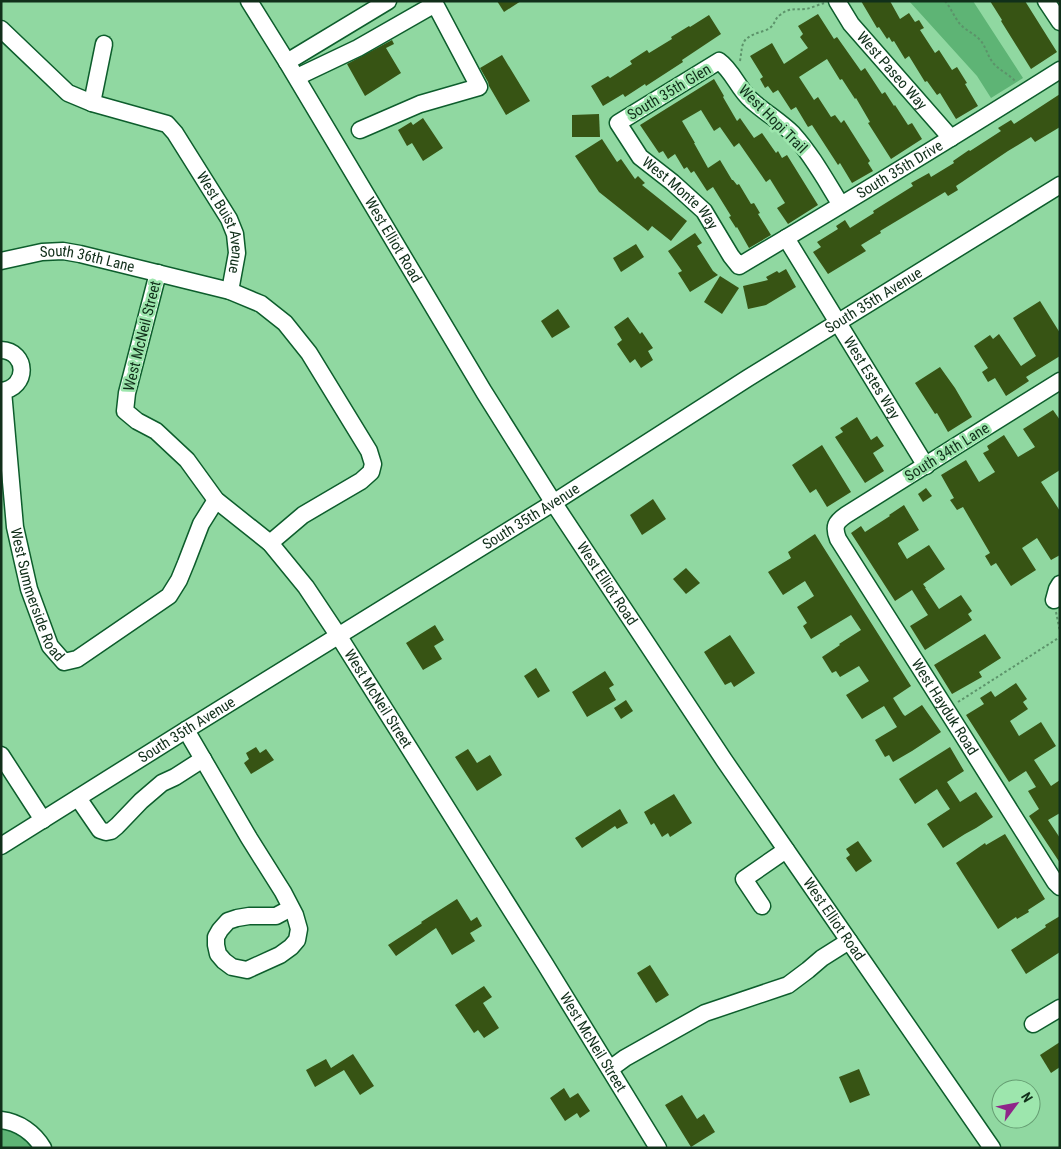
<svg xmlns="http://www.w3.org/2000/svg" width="1061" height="1149" viewBox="0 0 1061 1149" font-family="'Roboto Condensed',sans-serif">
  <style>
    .green { fill: #5eb475 }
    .building { fill: #375414 }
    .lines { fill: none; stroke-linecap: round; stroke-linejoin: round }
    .minor-casing { stroke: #0d5d2c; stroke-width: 19 }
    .path { stroke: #5c936a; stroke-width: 2; stroke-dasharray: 2.5 2.5; stroke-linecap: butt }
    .minor { stroke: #fff; stroke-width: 16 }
    .labels { text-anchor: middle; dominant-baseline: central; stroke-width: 5; stroke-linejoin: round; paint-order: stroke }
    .street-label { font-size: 15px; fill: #112f1a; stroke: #9de6ad }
  </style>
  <rect width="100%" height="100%" fill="#90d8a1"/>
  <!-- green -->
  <g class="green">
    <path d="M909,1H973L1023,78L991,98L977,76Z"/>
    <path d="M1,1128C11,1128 26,1140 31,1148H1Z"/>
  </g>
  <!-- building -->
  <g class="building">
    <path d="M497,1H521L504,12Z"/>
    <path d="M861,1H890L900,19L909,13L915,22L919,20L924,28L920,30L935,53L939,50L952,70L957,67L967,83L965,84L978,106L956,119L940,93L937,95L927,81L925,82L909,56L905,59L894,41L892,42L889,37L887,39L879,27L877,28Z"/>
    <path d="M990,1H1025L1057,52L1031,69L1001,21L1002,20Z"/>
    <path d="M818,14L834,39L837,37L861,71L865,68L882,94L885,92L894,106L895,105L908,125L912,123L922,139L891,159L868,123L870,122L856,98L855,99L842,79L840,80L827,59L799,77L814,100L818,97L831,117L835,115L841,123L844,120L870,161L868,163L873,171L852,183L840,163L838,165L812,125L808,127L796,107L791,110L778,90L773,93L768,86L765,88L760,79L763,77L750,56L772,43L784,64L808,48L800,37L803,34L798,26Z"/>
    <path d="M709,15L721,34L682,60L683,62L646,86L645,84L625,97L623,94L603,106L591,86L608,76L610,78L632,64L630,61L647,50L649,53L672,39L671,37L689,26L690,27Z"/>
    <path d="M392,40L394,44L386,48L401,73L365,96L347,64Z"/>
    <path d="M502,55L530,101L506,115L489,86L488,82L480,68Z"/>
    <path d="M714,79L724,96L723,97L737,121L740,118L754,138L762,133L776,153L778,151L782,158L787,155L818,205L788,224L777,208L785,203L770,179L766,182L739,143L734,147L720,127L714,131L701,110L682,121L695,143H694L708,168L720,160L732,180H733L737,185L739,184L751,204L754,203L760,213L758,214L771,235L749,248L737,227L736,228L729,217L731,216L713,187L707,191L694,171L691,173L687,167L684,169L675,154L668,159L663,151L659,153L640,125Z"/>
    <path d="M1060,94V127L1035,142L1031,137L1008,151L962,182L956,186L958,190L948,196L945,192L880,231L881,233L861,245L866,251L828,274L813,252L821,247L817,242L838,229L836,226L845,220L850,228L874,213L873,211L913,186L911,183L929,173L931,177L954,163L953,161L969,150L970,151L1001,131L998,128L1011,120L1014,124Z"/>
    <path d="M599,114L600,137H572V115Z"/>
    <path d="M423,118L443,148L423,161L412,143L407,146L398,130L411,122L413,125Z"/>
    <path d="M602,139L617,162L621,159L635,179L638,176L645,183L642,185L687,221L671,241L652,226L648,231L599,192L575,156Z"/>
    <path d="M695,233L702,243L697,246L713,271L718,275L690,292L678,273L682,271L668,251Z"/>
    <path d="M636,244L644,257L621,272L613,258Z"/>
    <path d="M786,269L796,287L766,305L748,309L743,286L768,280L766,277L777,271L779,273Z"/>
    <path d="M720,276L739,288L722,314L704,302Z"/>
    <path d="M1040,301L1060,333V356L1026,377L1029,381L1006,396L995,378L988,382L982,372L988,368L974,346L990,335L993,339L999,334L1021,366L1036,356L1013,318Z"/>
    <path d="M558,309L570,327L552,338L541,321Z"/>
    <path d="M628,317L640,334L642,332L653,348L648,351L653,360L641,368L635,359L630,363L617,344L622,340L614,327Z"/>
    <path d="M940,367L955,388L972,417L948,432L937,413L935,414L915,383Z"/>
    <path d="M1053,410L1060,420V470L1041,482L1060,511V555L1051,560L1037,538L1022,548L1036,570L1011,586L996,563L991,566L985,556L990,553L963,507L957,510L950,500L954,498L941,475L966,460L979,482L995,472L983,453L989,450L987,446L1004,435L1018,457L1035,447L1023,429Z"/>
    <path d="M857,417L871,440L877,436L884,446L873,453L884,471L865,483L835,437L843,432L840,428Z"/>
    <path d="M822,445L851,492L827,507L816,489L810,493L792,465Z"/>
    <path d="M926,488L932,496L923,502L918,494Z"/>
    <path d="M653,499L666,519L642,535L630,515Z"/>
    <path d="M904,505L919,530L898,543V544L907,559L929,545L945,569L923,584L926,588H925L939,609L961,595L972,611L968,614L972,620L925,650L910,626L928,615L924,609L912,590L895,601L851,533L861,526L865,532L890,516L889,515Z"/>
    <path d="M815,534L911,686L893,698L903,714L905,716L922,705L941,732L912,751L893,762L889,755L885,757L875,740L897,727L884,706L862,719L846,695L869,681L859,666L840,677L836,671L832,673L822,657L840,645L839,644L861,630L851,615L811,639L803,626L807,623L797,607L814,596L805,581L783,595L768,572L791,558L788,552Z"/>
    <path d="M686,568L700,583L686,594L673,579Z"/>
    <path d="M435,625L444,640L434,646L442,659L423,670L406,643Z"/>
    <path d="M985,634L1001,658L979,672L982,677L952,694L934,665Z"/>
    <path d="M730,635L755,673L734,687L731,682L725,685L704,652Z"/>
    <path d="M536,668L550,691L538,698L524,676Z"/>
    <path d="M605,671L614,685L609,688L616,700L587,717L572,692Z"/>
    <path d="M1016,683L1027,699L1023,702L1028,709L1010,721L1019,736L1041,722L1056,746L1034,760L1051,786L1060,780V813L1048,820L1060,838V863L1029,816L1039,809L1028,791L1036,787L1026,771L1009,782L966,715L984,704L980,698L991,691L995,697Z"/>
    <path d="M626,700L633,711L621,719L614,708Z"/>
    <path d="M256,747L260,753L266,749L274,760L251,774L244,763L249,759L246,753Z"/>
    <path d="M950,747L964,771L947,782L960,802L976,792L993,817L976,828L965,834L943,848L927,824L950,809L940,794L937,789L915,804L899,779Z"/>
    <path d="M468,749L477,763L490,755L502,775L477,791L455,757Z"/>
    <path d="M674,794L692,823L670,837L668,833L662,837L654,823L651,825L644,812Z"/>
    <path d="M620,809L628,823L617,829L615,826L582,848L575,838Z"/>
    <path d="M1005,834L1045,899L1028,910L1029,912L1017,919L1016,917L998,929L956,863L985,843L986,845Z"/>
    <path d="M858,841L872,861L856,872L846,858L850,855L846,849Z"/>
    <path d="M457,899L471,921L477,917L482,926L470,933L475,941L452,955L436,928L396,956L388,945L422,923L421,922Z"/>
    <path d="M1060,916V952L1026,974L1011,950L1046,927L1045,925Z"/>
    <path d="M650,965L669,995L656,1003L637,973Z"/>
    <path d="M484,986L492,997L483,1003L499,1028L484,1038L478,1030L474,1033L455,1005Z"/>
    <path d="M1060,1042V1067L1051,1073L1040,1055Z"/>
    <path d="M353,1054L374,1086L360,1095L344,1070L315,1087L306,1070L326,1059L331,1068Z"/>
    <path d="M859,1069L870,1095L850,1103L839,1077Z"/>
    <path d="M564,1088L570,1098L578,1093L590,1111L580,1118L577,1113L565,1121L550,1098Z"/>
    <path d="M682,1095L697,1119L704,1114L715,1132L691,1147L665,1105Z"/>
  </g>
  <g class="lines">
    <!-- minor casing -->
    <g class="minor-casing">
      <g id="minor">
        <path id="s1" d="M249,1L287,62L484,392L555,505L724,760L992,1148"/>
        <path id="s2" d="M837,1L851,24L951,138"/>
        <path d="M1046,1L1060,22"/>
        <path id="s3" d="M1,29L68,93L92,103L167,124L175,133L229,219L235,234L237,253L230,291"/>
        <path d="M287,62L388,1"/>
        <path d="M297,77L358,48L435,4L479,87L420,104L360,130"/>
        <path d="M92,103L104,44"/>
        <path id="s4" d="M841,205C826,181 812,155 793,134C780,121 764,112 751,100C738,89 733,71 719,61L618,123L640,157L672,182L704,211L731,256L739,266C847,202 954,137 1060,70"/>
        <path id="s5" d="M786,238L926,466"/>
        <path id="s6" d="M1,261L42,252L63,251L80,254L230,291L261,304L285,323L309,353L369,451L373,464L371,472L361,481L303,515L270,543"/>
        <path id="s7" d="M158,273L127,393L125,411L137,421L156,431L187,460L216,500L270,543L306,587L338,635L545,964L658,1148"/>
        <path d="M1,350C28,351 29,388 1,391"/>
        <path id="s8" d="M1060,381L846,515C836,522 833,526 838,539L960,731L1055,882L1060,887"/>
        <path id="s9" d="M3,391L15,527L29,589L50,646L64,662L77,659L169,596L179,580L186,563L201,524L216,500"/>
        <path d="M1054,600L1057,589L1060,584"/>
        <path d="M186,730L249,838L283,892L295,915L299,929L297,940L291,947L280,955L247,970L232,967L224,961L218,954L216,945V937L220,930L228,921L237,918L249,916H276L291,908"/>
        <path d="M1,755L43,820"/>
        <path d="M78,798L100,830L106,832L111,831L117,826L141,801L162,783L175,777L203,759"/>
        <path id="s10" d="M1,846L186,730L553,503L748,378L1060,185"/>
        <path d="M762,906L744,879L786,850"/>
        <path d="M1033,1024L1060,1008"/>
        <path d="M610,1069L625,1058L705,1013L788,985L808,970L822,958L849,941"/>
        <path d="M1,1120C19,1122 34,1133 43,1148"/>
      </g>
    </g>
    <!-- path -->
    <g class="path">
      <path d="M945,1C952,9 955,20 963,27C969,32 976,35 981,41C987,49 988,58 995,65C1001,71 1010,75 1016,82"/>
      <path d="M740,61C743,43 740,39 760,32C763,31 768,30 771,27C775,24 775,18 780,15C790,7 795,10 806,9C812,8 819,4 825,3"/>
      <path d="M1056,612L1060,632"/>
      <path d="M958,702L1060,637"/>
    </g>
    <!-- minor -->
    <use href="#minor" class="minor"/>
  </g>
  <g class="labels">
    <!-- street labels -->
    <g class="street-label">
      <text stroke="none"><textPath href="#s2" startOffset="89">West Paseo Way</textPath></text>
      <text transform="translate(669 92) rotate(-31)">South 35th Glen</text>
      <text transform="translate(773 119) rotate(45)">West Hopi Trail</text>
      <text stroke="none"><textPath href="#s4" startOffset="686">South 35th Drive</textPath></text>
      <text stroke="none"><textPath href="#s4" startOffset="404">West Monte Way</textPath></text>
      <text stroke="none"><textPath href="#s3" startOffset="311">West Buist Avenue</textPath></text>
      <text stroke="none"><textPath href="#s1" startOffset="279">West Elliot Road</textPath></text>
      <text stroke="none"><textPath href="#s6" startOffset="88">South 36th Lane</textPath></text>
      <text stroke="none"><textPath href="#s10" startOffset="1029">South 35th Avenue</textPath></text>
      <text transform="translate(142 336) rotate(-76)">West McNeil Street</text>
      <text stroke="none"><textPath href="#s5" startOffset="164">West Estes Way</textPath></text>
      <text transform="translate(947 452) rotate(-32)">South 34th Lane</text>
      <text stroke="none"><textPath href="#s10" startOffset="624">South 35th Avenue</textPath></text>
      <text stroke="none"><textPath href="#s1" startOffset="684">West Elliot Road</textPath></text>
      <text stroke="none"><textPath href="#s9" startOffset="208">West Summerside Road</textPath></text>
      <text stroke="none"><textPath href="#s7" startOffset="530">West McNeil Street</textPath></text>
      <text stroke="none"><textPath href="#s8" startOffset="480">West Hayduk Road</textPath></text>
      <text stroke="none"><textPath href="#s10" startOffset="219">South 35th Avenue</textPath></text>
      <text stroke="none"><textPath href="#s1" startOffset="1089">West Elliot Road</textPath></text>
      <text stroke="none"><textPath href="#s7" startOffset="935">West McNeil Street</textPath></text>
    </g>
  </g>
  <!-- border -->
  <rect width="1061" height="1149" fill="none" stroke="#112f1a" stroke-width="5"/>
  <!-- north arrow -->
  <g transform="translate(1016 1104) rotate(58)"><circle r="24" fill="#9de6ad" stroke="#659d72"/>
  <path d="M0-4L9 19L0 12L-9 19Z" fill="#8f2589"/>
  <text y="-8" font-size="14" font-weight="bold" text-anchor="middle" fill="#112f1a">N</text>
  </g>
</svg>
